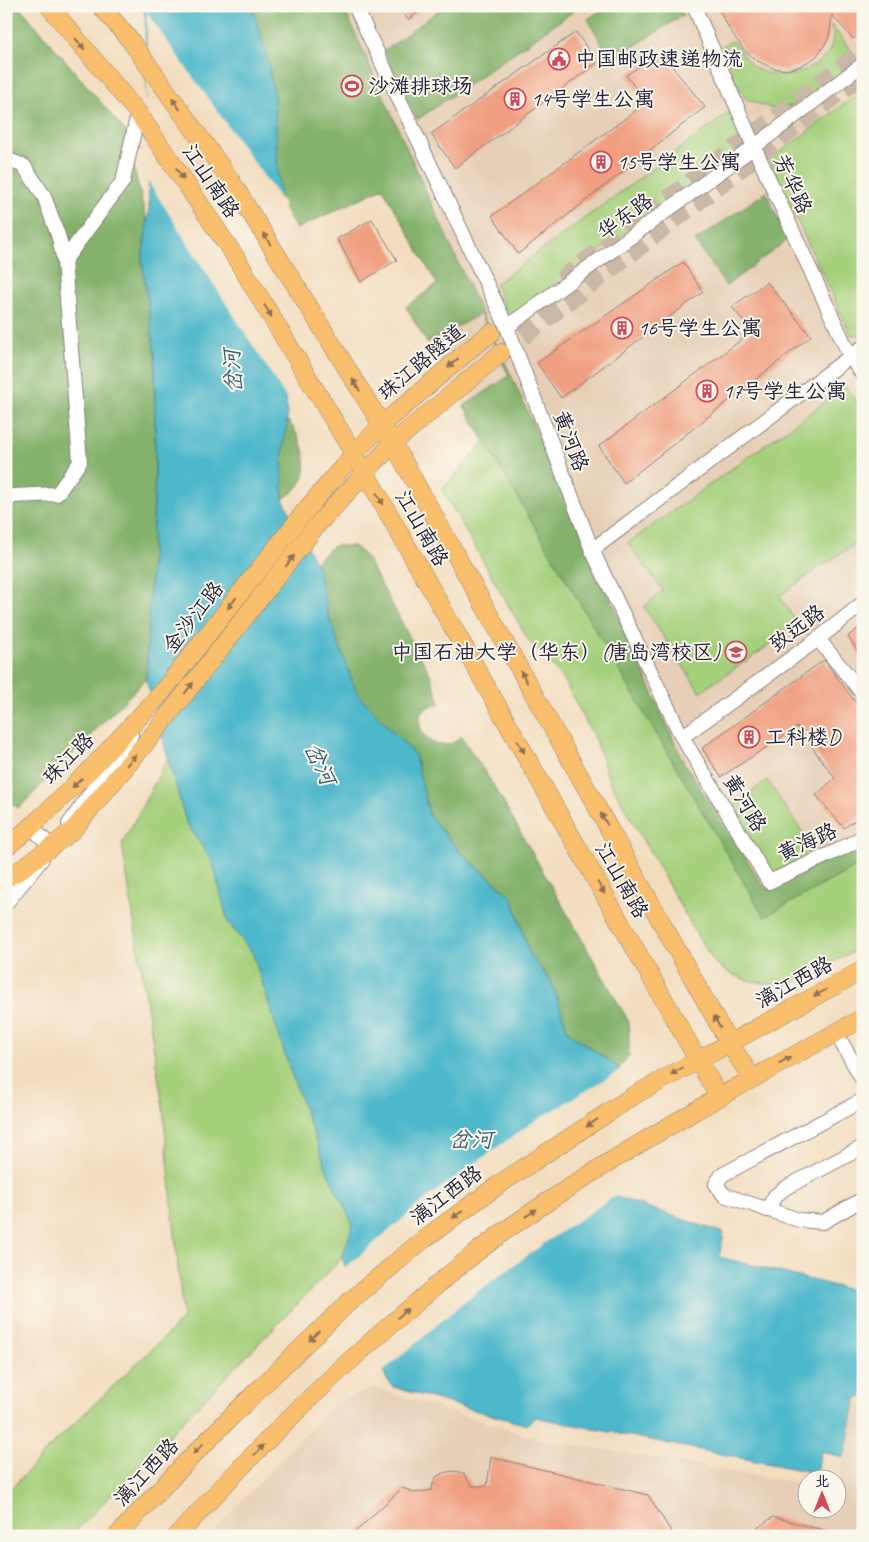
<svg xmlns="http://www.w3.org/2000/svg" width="869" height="1542" viewBox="0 0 869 1542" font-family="Caveat,'LXGW WenKai TC',sans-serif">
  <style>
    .built { fill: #e6cfb6 }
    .green { fill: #a5d07c; stroke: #64795c }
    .forest { fill: #84b26c; stroke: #536a54 }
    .water { fill: #4eb8cb; stroke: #386d83 }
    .pier { fill: #f3ddbf }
    .building { fill: #f09f80 }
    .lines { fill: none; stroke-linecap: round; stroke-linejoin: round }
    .major-tunnel { stroke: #c9b8a5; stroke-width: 18; stroke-dasharray: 18 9; stroke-linecap: butt }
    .minor-casing { stroke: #8a807d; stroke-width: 16 }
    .major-casing { stroke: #8a807d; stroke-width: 19 }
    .minor { stroke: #fff; stroke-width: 14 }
    .major { stroke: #f9bf6d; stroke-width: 18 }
    .major-bridge-casing { stroke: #8a807d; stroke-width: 19; stroke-linecap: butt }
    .major-bridge { stroke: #f9bf6d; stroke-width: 18 }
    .oneway { fill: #8e7054 }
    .labels { text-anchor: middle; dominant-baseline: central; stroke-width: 4; stroke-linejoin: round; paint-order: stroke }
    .poi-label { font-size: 21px; fill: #22223b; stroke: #fbf7ec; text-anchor: start }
    .street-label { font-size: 21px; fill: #22223b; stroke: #fbf7ec }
    .water-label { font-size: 22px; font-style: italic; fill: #345e75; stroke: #fbf7ec }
  </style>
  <rect width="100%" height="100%" fill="#fbf7ec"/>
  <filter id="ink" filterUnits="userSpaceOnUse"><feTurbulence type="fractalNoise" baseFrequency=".02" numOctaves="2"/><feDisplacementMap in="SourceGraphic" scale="10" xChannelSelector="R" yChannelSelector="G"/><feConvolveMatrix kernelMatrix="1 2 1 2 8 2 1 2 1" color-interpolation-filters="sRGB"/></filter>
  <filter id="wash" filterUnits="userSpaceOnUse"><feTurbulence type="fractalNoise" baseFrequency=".0096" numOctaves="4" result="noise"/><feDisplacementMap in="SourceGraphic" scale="20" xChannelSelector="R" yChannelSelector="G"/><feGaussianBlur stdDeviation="1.12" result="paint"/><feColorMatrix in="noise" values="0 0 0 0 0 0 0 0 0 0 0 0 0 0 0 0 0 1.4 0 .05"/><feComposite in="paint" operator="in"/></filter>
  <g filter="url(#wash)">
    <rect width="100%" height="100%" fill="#f3ddbf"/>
    <!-- built -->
    <g class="built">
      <path d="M252,6H863V863L764,917L406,307L437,284L383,188L296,229L280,200L262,38Z"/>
      <path d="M374,1388L535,1438L806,1484V1510H836L837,1489L856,1398H863V1536H209L334,1403Z"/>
    </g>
    <!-- green -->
    <g class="green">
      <path d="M831,25L859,60L792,106L773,109L746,99L735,81L722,46L733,41C742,53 750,69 766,73C795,81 843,61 831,25Z"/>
      <path d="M863,90V335H851L769,160Z"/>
      <path d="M730,112L745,145L509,318L495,284Z"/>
      <path d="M846,387L863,411V538L779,596L799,625L700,692L644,607L663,591L628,543Z"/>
      <path d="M485,441L764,916L863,863V947L789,984H769L746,980L727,972L715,963L698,937L609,780L596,742L564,680L529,641L442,490Z"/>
      <path d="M168,758L186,822L213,863L228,922L253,954L290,1070L328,1173L354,1225L342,1258L71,1536H6V1494L54,1443L183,1319L163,1107L122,844Z"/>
      <path d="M767,780L817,854L770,876L732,807Z"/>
    </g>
    <!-- forest -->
    <g class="forest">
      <path d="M6,6H19L125,131L147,222L142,261L155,354V477L146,679L19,808L6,800Z"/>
      <path d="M252,6H343L470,289L511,375L683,761L763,885L768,889L779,886L863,839V863L764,917L464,406L509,376L480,314L427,343L406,307L437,284L383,188L296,229L280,200L277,166L274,100L269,71Z"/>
      <path d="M445,6H581L417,120L384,51Z"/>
      <path d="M607,6H678L683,15L611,61L588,19Z"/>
      <path d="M766,192L787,240L726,286L695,241Z"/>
      <path d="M287,420C302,437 315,470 296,489C292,493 287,496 283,499L282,457Z"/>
      <path d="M333,546H354L366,557L431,676L440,703L428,707L420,713C420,719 419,727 422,732C431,748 450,749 461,736L494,786L629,1022V1055L619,1068L568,1032L552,984L530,955L512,897L459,851L429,815L415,755L357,695L328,615L315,562Z"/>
    </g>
    <!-- water -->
    <path class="water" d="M143,6H252C261,37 271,68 274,100C277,133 277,166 280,200L287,420L282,457L283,499L317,566L328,615L357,694L415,755L429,815L459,851L512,897L530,955L552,983L568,1032L619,1068L614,1196L724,1233L719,1257L863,1293V1397L856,1398L844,1458L821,1451L816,1473L535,1417L527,1425L393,1387L386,1378L342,1258L353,1225L328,1173L290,1070L253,954L228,922L213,863L186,822L146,679L155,478V354L142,261L149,208L145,17Z"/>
    <!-- pier -->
    <g class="pier">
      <path d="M147,13L283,203L289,402L146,178Z"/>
      <path d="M621,1070L618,1194L550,1239L466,1300L381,1373L344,1269L427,1198L530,1124Z"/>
    </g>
    <g id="blocks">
      <!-- building -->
      <g class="building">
        <path d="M399,6H426L408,20Z"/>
        <path d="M717,6H863V30L853,39L832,15L829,37L824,46L816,57L800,66L787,70L772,68L758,61L744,50L730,30Z"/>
        <path d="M576,32L597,63L455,168L431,134Z"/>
        <path d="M661,53L705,107L518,254L492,216L646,103L626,75Z"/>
        <path d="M372,219L397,260L361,282L337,239Z"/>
        <path d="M683,262L703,292L561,398L537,363Z"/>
        <path d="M767,282L811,336L624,483L599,446L752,332L732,307Z"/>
        <path d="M863,625V660L848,636Z"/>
        <path d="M824,660L863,712V814L844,828L816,795L835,778L797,727L721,777L702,748Z"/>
        <path d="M491,1457L648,1495L674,1536H351L402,1488L416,1493L432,1490L433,1483L437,1476L447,1472L456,1471L464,1474L472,1486H487Z"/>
        <path d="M773,1517L831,1532V1536H746Z"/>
      </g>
    </g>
  </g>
  <g filter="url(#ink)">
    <use href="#blocks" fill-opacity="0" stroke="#8a807d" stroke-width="1"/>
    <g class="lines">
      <!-- major-tunnel -->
      <g class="major-tunnel">
        <path d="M561,280L863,51"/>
        <path d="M502,353L863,74"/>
      </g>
      <!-- minor casing -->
      <g class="minor-casing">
        <g id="minor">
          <path d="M355,6L507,327L592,550L682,737L769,882L841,849L863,837"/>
          <path d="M694,6L754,147L850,356L863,375"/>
          <path d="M6,159L24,166L44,196L59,238L64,261L80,462L57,494L13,496L6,502"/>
          <path d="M64,261L123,181L138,113"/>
          <path d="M507,327L754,147L863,64"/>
          <path d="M592,550L863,347"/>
          <path d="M818,639L863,694"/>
          <path d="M682,737L818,639L863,603"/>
          <path d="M69,824L131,735"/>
          <path d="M31,827L52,847"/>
          <path d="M6,903L42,859"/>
          <path d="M836,1033L863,1080"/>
          <path d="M863,1100L722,1175L716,1184L724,1195L799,1220L823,1222L863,1199"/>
          <path d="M767,1210L775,1196L785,1188L863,1147"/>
        </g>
      </g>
      <!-- major casing -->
      <g class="major-casing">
        <g id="major">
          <path d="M49,6L138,113L236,258L366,474L719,1097"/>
          <path d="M101,6L130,40L231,181L393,443L729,1043L752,1078"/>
          <path d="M6,847L31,827L90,770L158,697L306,510L353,455L381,426L469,350L491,333"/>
          <path d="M6,878L16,873L72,831L159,727L317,525L393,443L501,353"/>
          <path d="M633,1096L863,970"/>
          <path d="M117,1536C191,1454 270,1378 349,1302"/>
          <path d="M177,1536C250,1455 327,1378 410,1308C446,1277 483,1245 522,1219C631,1144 747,1081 863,1018"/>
        </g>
      </g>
      <!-- minor -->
      <use href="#minor" class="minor"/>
      <!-- major -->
      <use href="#major" class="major"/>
      <!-- major-bridge casing -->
      <g class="major-bridge-casing">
        <path id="major-bridge" d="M349,1302L424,1239L501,1183L633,1096"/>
      </g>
      <!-- major-bridge -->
      <use href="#major-bridge" class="major-bridge"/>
    </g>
    <!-- one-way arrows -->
    <defs><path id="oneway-solid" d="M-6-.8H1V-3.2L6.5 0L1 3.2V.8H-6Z" transform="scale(1.25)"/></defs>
    <g class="oneway">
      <use href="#oneway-solid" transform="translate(80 44) rotate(50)"/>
      <use href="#oneway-solid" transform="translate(176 104) rotate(-126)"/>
      <use href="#oneway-solid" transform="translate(180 174) rotate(56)"/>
      <use href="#oneway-solid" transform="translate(267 239) rotate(-121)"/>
      <use href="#oneway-solid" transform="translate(268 311) rotate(59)"/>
      <use href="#oneway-solid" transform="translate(453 363) rotate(139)"/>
      <use href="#oneway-solid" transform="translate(356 385) rotate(-122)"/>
      <use href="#oneway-solid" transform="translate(380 499) rotate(60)"/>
      <use href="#oneway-solid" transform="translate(290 561) rotate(-52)"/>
      <use href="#oneway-solid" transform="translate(232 603) rotate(128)"/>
      <use href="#oneway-solid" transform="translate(524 677) rotate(-119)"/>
      <use href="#oneway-solid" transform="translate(189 688) rotate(-52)"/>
      <use href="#oneway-solid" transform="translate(521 747) rotate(60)"/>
      <use href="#oneway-solid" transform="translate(131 760) rotate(-50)"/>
      <use href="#oneway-solid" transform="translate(77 783) rotate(136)"/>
      <use href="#oneway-solid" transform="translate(604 819) rotate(-119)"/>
      <use href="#oneway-solid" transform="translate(601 888) rotate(60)"/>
      <use href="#oneway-solid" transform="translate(820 993) rotate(151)"/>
      <use href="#oneway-solid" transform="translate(717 1022) rotate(-119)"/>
      <use href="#oneway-solid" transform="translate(785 1060) rotate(-29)"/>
      <use href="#oneway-solid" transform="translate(677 1071) rotate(151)"/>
      <use href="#oneway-solid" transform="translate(592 1123) rotate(147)"/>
      <use href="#oneway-solid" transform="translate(531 1213) rotate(-33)"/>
      <use href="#oneway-solid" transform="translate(458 1214) rotate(144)"/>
      <use href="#oneway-solid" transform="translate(403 1313) rotate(-41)"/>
      <use href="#oneway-solid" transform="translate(314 1336) rotate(136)"/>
      <use href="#oneway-solid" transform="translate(198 1449) rotate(134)"/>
      <use href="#oneway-solid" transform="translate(259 1450) rotate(-46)"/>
    </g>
  </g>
  <!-- icons -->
  <defs>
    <g id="civic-ring" transform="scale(1.125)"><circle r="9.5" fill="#fbf7ec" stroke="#d1495b" stroke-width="1.5"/><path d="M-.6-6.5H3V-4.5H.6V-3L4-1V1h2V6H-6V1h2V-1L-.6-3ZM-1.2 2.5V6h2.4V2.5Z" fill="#d1495b"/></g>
    <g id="stadium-ring" transform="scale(1.125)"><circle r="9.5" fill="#fbf7ec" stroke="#d1495b" stroke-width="1.5"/><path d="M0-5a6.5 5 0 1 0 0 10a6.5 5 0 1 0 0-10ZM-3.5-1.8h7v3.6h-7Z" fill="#d1495b"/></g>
    <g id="building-ring" transform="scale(1.125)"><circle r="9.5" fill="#fbf7ec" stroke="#d1495b" stroke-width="1.5"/><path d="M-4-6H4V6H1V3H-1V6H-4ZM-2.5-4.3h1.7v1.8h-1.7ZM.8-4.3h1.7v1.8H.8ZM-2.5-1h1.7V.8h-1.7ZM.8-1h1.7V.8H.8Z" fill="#d1495b"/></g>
    <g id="university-ring" transform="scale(1.125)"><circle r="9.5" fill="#fbf7ec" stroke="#d1495b" stroke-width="1.5"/><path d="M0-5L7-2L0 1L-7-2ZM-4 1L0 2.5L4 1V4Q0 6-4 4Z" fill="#d1495b"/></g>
  </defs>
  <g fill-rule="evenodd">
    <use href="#civic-ring" x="559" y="59"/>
    <use href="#stadium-ring" x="352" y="86"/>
    <use href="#building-ring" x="515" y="99"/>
    <use href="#building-ring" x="601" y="162"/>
    <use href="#building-ring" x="622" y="328"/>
    <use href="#building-ring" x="707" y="391"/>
    <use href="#university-ring" x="736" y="652"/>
    <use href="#building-ring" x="749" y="737"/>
  </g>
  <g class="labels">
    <!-- poi labels -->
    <g class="poi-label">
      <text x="575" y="59">中国邮政速递物流</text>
      <text x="368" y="86">沙滩排球场</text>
      <text x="531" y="99">14号学生公寓</text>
      <text x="617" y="162">15号学生公寓</text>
      <text x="638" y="328">16号学生公寓</text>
      <text x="723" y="391">17号学生公寓</text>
      <text x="720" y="652" text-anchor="end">中国石油大学（华东）(唐岛湾校区)</text>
      <text x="765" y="737">工科楼D</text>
    </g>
    <!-- street labels -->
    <g class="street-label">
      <text transform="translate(211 181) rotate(56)">江山南路</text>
      <text transform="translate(793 184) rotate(65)">芳华路</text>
      <text transform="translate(625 216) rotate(-36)">华东路</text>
      <text transform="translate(421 362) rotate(-40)">珠江路隧道</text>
      <text transform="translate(571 441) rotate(69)">黄河路</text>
      <text transform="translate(422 528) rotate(60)">江山南路</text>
      <text transform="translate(193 617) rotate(-52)">金沙江路</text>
      <text transform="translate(797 628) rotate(-37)">致远路</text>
      <text transform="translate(68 758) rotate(-45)">珠江路</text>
      <text transform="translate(745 803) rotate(59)">黄河路</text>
      <text transform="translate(807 842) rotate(-25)">黄海路</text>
      <text transform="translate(622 880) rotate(60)">江山南路</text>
      <text transform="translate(794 982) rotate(-29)">漓江西路</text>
      <text transform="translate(446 1195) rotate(-37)">漓江西路</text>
      <text transform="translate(146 1472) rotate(-47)">漓江西路</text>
    </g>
    <!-- water labels -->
    <g class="water-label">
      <text transform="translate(233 371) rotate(-94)">岔河</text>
      <text transform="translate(320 764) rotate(65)">岔河</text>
      <text x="471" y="1140">岔河</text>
    </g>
  </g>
  <!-- margin -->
  <rect width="869" height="1542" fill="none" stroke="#fbf7ec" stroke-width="25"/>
  <!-- north arrow -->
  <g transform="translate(822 1494)"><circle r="24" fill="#fbf7ec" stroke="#a4a2a5"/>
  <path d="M0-4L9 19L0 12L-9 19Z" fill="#d1495b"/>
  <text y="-8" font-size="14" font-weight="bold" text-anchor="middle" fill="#22223b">北</text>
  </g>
</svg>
